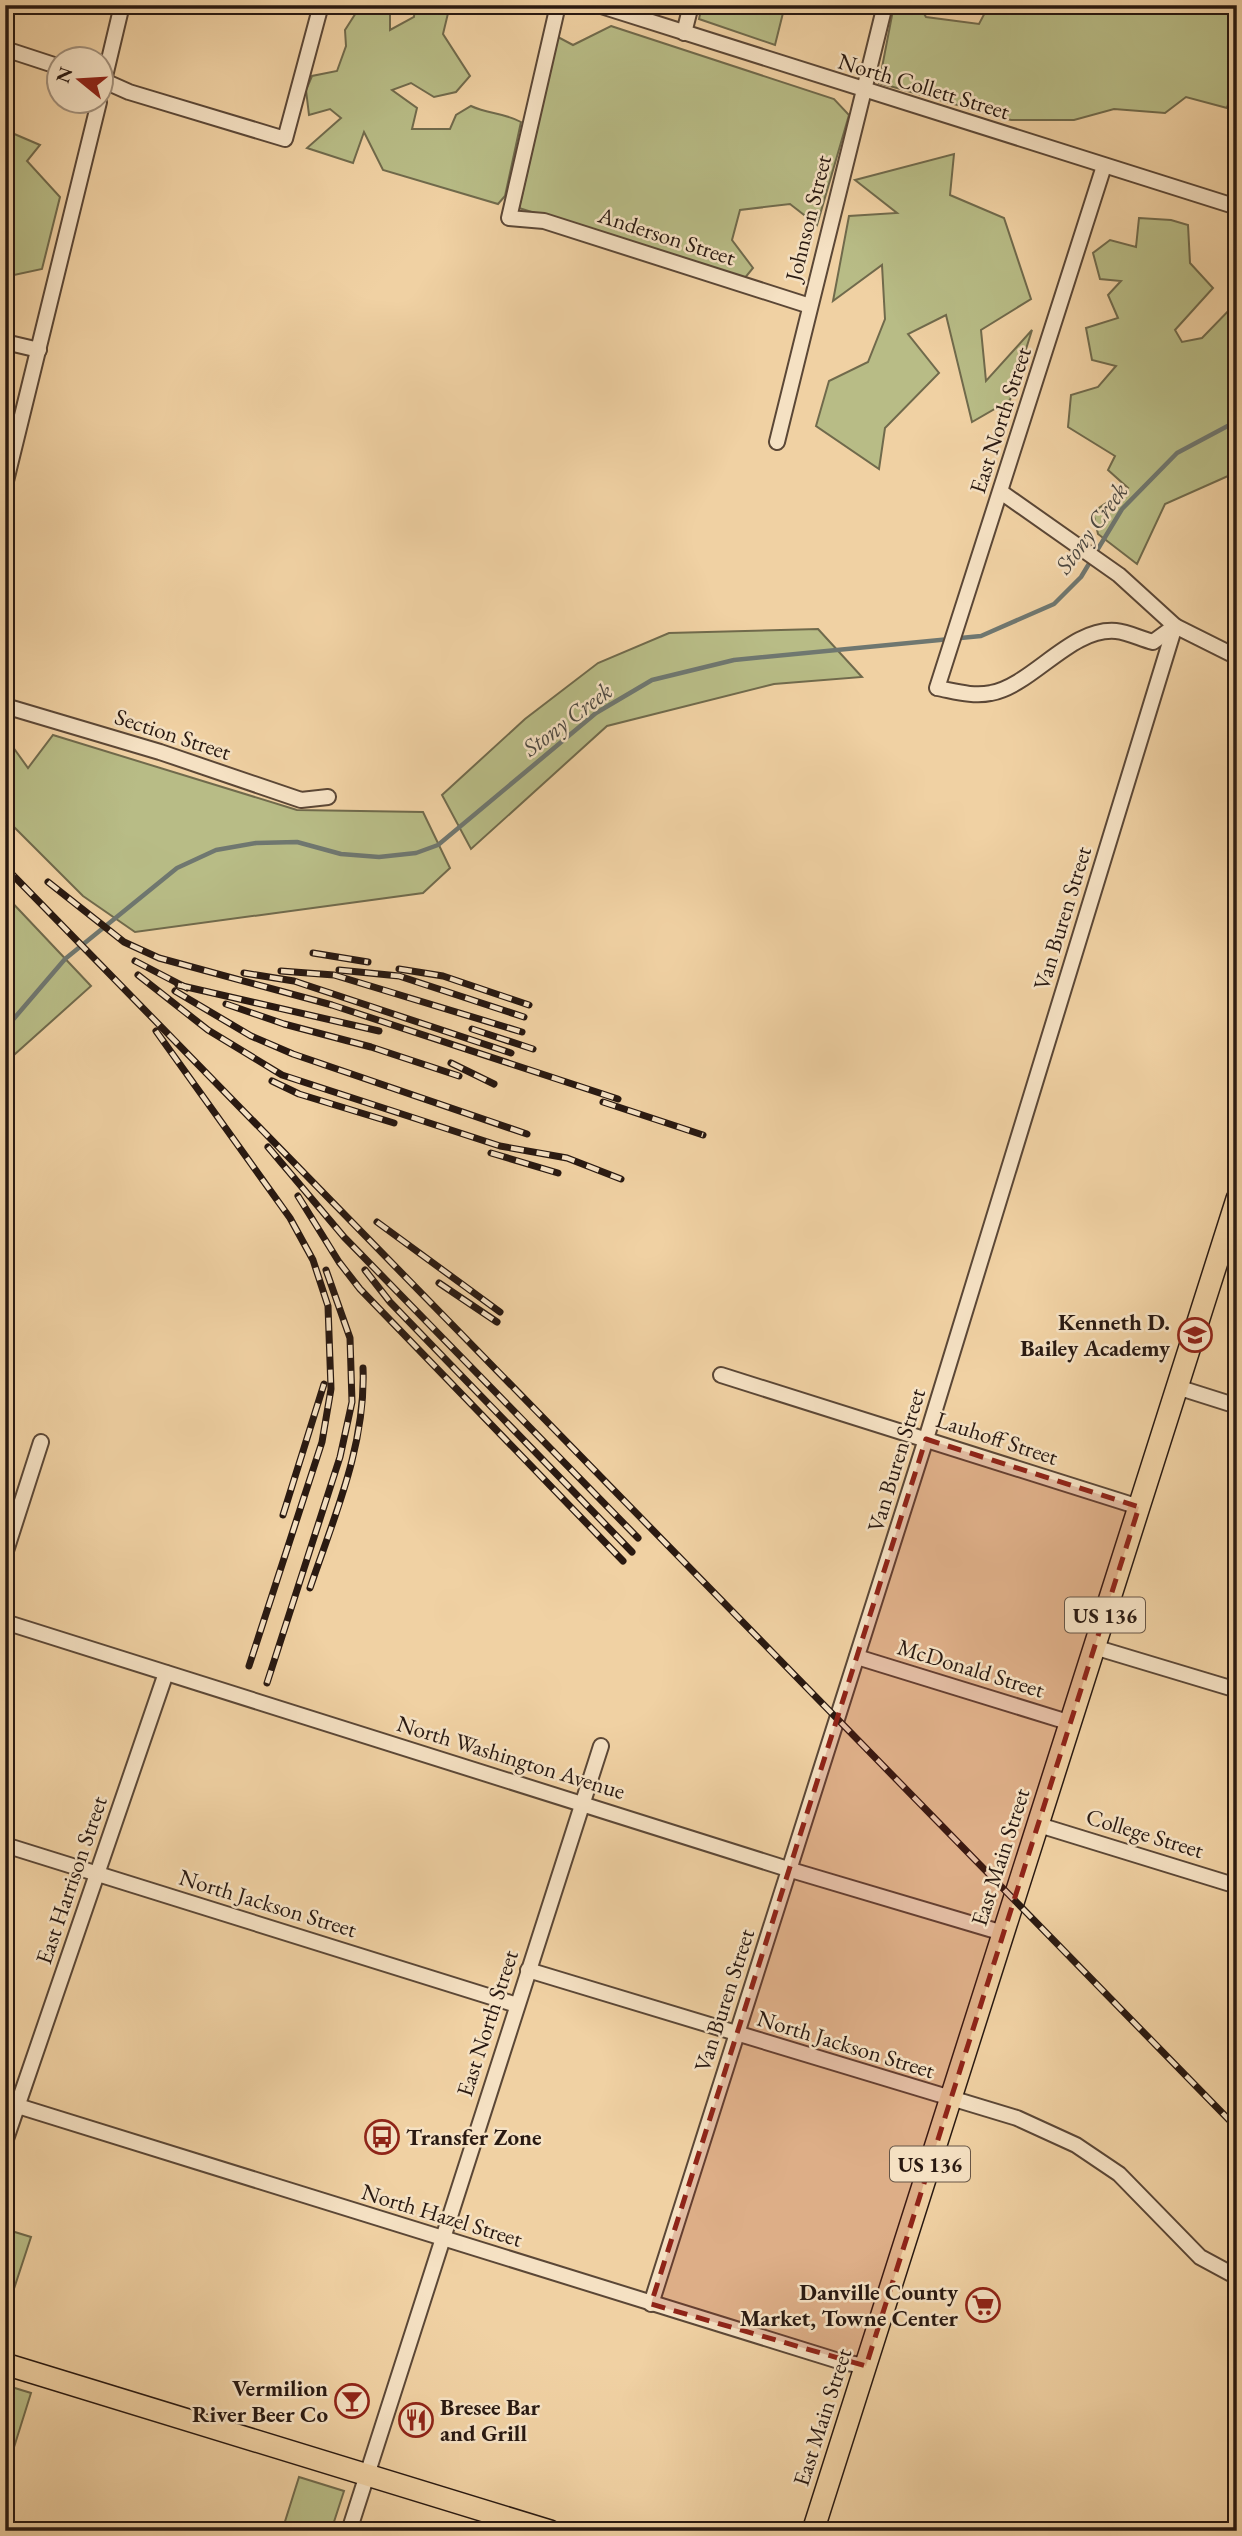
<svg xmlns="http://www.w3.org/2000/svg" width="1242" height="2536" viewBox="0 0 1242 2536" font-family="'EB Garamond',serif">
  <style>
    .green { fill: #b8bc86; stroke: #706a4c; stroke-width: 2 }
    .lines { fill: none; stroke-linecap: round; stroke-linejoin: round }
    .stream { stroke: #6f7770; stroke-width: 4.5 }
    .street-casing { stroke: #5b4736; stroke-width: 18 }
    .primary-casing { stroke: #291911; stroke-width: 24 }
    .street { stroke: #f5e1c3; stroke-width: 14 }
    .primary { stroke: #f0d1a3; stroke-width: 21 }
    .rail-casing { stroke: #291911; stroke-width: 7 }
    .rail { stroke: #f5e1c3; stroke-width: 4.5; stroke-dasharray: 13; stroke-linecap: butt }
    .marked { fill: #8f2418; fill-opacity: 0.2; stroke: #8f2418; stroke-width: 5; stroke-dasharray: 14 9; stroke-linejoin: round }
    .labels { text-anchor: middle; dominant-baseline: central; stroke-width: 5; stroke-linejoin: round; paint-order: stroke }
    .shield { fill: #f5e1c3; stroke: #665546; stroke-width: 2 }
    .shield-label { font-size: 21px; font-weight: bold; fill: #291911 }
    .street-label { font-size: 23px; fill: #291911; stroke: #f5e1c3 }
    .poi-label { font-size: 23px; font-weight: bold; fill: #291911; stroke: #f5e1c3; text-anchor: end }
    .water-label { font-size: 24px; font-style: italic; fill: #4c4841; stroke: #f5e1c3 }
  </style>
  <rect width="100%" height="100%" fill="#f0d1a3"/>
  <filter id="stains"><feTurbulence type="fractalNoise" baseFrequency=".00286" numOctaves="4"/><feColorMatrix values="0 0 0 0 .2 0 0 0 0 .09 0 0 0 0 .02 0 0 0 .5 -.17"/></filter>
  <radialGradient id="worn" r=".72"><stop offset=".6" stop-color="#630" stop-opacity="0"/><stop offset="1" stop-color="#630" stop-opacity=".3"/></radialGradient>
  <!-- green -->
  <g class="green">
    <path d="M361,5H390V30L414,17L415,5H450L443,34L470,76L456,92L434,97L411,83L392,90L417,108L412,129H450L456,115L471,106C488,114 505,113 521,122L505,196L498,204L383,170L364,132L353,163L307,148L341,118L330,109L309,115L306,90L312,76L337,71L346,46L345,30Z"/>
    <path d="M702,5H785L775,45L699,19Z"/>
    <path d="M894,5H919L926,17L979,24L989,5H1237V72L1227,108L1186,97L1165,113L1114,109L1074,120H1011L879,83Z"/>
    <path d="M611,26L834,99L849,115L817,225L790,204L740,210L732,240L753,268L744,279L519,208L558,37L573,45Z"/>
    <path d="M5,130L40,145L27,161L60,197L42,269L14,275L5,273Z"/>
    <path d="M954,154L950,195L1004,218L1031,299L981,330L986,381L1032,330L1010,400L972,422L946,315L908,334L939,373L885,428L879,469L816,426L829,381L868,362L885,319L882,265L833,301L849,216L897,213L855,180Z"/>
    <path d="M1139,218L1171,220L1188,225L1190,263L1213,288L1175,330L1182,342L1202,338L1233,306L1237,307V350L1230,363L1237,365V472L1165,504L1137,564L1098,534L1093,512L1128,488L1108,470L1115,456L1068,427L1071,395L1098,387L1116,366L1092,360L1086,328L1118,318L1108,295L1121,281L1100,279L1093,253L1110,240L1136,247Z"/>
    <path d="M818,629L862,677L774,684L607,726L471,849L442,795L525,719L598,663L669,633Z"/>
    <path d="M53,735L297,810L423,812L450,868L423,893L135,932L83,896L5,818V736L28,768Z"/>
    <path d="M5,895L91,986L5,1063Z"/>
    <path d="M5,2229L31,2237L5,2316Z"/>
    <path d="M5,2385L31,2393L5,2476Z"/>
    <path d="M299,2477L344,2491L331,2531H282Z"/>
  </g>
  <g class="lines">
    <!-- stream -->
    <path class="stream" d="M5,1029L65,959L177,868L216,850L256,843L297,842L341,854L379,857L416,853L438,845L596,713L652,680L734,660L981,636L1054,604L1081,577L1122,509L1177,453L1237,421"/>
    <!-- street casing -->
    <g class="street-casing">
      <g id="street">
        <path d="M558,5L509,218L544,221L810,306"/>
        <path d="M598,5L1237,207"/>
        <path d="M684,33L691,5"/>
        <path d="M5,49L60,67"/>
        <path d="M102,80L129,92L285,139L321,5"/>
        <path d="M102,89L122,5"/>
        <path d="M1104,166L937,688C954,691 973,697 991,693C1033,685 1071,627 1116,631C1128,632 1141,639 1153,642L1175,626L1237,657"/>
        <path d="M5,342L39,350"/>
        <path d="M777,442L885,5"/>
        <path d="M5,485L99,102"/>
        <path d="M5,706L160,752L301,800L328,797"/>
        <path d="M721,1375L1139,1507"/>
        <path d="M1177,1387L1237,1406"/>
        <path d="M5,1554L41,1442"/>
        <path d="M5,1622L791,1870L1003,1933"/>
        <path d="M1094,1647L1237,1690"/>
        <path d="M857,1657L1071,1723"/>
        <path d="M1039,1825L1237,1886"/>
        <path d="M5,1845L517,2005"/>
        <path d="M528,1970L1017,2118L1076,2145L1119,2174L1200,2257L1237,2277"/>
        <path d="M5,2102L842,2362L866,2366"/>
        <path d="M5,2142L166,1673"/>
        <path d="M651,2304L926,1439L1175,626L1119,575L1001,492"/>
        <path d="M349,2531L601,1746"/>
      </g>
    </g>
    <!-- primary casing -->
    <g class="primary-casing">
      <g id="primary">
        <path d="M5,2364L550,2531"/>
        <path d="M813,2531L1237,1199"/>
      </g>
    </g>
    <!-- street -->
    <use href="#street" class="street"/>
    <!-- primary -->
    <use href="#primary" class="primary"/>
    <!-- rail casing -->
    <g class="rail-casing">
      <g id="rail">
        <path d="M5,867L1237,2128"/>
        <path d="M48,882L124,942L159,958L332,1005L618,1099"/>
        <path d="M313,953L368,962"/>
        <path d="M135,961L187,988"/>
        <path d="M399,969L443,976L529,1005"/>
        <path d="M339,970L399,976L524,1017"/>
        <path d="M281,971L334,975L522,1032"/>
        <path d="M244,973L294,981L511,1053"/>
        <path d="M138,975L208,1030L282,1075L500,1146L567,1158L621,1179"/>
        <path d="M178,985L379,1031"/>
        <path d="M175,991L251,1036L293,1054L527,1134"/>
        <path d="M226,1004L284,1024L371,1047L459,1076"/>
        <path d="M472,1029L533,1049"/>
        <path d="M156,1031L290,1218L313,1260L328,1306L331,1389L322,1442L249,1666"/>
        <path d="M451,1063L494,1084"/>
        <path d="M272,1081L299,1094L394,1123"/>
        <path d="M603,1102L703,1135"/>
        <path d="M268,1147L344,1237L638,1538"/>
        <path d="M491,1153L558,1173"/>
        <path d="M298,1196L339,1262L360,1289L623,1561"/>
        <path d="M377,1222L500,1312"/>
        <path d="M365,1270L390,1302L632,1552"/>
        <path d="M439,1283L497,1322"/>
        <path d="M283,1515L324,1384"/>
        <path d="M310,1588C334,1517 366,1445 363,1368"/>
        <path d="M267,1683L340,1457L352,1402L350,1338L326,1270"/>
      </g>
    </g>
    <!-- rail -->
    <use href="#rail" class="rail"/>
  </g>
  <!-- marked area -->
  <path class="marked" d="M926,1439L1139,1507L866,2366L651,2304Z"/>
  <!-- icons -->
  <defs>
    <g id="school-ring" transform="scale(1.75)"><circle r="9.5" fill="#f5e1c3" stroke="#8f2418" stroke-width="1.5"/><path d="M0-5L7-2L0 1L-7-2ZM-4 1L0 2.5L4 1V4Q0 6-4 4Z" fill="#8f2418"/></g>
    <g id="bus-ring" transform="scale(1.75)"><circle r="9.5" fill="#f5e1c3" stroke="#8f2418" stroke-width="1.5"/><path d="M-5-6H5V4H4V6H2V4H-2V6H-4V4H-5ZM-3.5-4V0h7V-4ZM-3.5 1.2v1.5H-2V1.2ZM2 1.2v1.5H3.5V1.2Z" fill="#8f2418"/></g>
    <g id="supermarket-ring" transform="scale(1.75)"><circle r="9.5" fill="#f5e1c3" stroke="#8f2418" stroke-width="1.5"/><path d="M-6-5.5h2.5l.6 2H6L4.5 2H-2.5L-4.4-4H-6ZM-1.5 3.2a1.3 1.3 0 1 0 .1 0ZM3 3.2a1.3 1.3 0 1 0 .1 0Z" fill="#8f2418"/></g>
    <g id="bar-ring" transform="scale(1.75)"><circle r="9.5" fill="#f5e1c3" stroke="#8f2418" stroke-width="1.5"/><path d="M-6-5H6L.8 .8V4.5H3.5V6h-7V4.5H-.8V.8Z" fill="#8f2418"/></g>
    <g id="restaurant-ring" transform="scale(1.75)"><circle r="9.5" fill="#f5e1c3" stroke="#8f2418" stroke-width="1.5"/><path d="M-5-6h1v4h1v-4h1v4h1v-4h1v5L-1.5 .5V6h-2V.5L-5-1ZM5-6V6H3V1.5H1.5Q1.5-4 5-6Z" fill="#8f2418"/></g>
  </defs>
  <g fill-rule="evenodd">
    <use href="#school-ring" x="1195" y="1335"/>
    <use href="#bus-ring" x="382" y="2137"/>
    <use href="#supermarket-ring" x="983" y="2305"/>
    <use href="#bar-ring" x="352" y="2401"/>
    <use href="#restaurant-ring" x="416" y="2420"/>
  </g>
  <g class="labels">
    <!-- shield labels -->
    <g class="shield">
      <rect x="1065" y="1597.5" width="80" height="35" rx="5"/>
      <rect x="890" y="2146.5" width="80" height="35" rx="5"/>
    </g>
    <g class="shield-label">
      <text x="1105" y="1615">US 136</text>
      <text x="930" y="2164">US 136</text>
    </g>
    <!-- street labels -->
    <g class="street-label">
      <text transform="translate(924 86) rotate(17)">North Collett Street</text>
      <text transform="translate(808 218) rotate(-76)">Johnson Street</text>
      <text transform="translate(667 236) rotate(18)">Anderson Street</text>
      <text transform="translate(1000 420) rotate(-72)">East North Street</text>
      <text transform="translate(173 734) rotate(18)">Section Street</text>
      <text transform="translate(1062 918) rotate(-73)">Van Buren Street</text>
      <text transform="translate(997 1438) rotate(18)">Lauhoff Street</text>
      <text transform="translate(896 1460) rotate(-73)">Van Buren Street</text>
      <text transform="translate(971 1668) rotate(17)">McDonald Street</text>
      <text transform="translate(511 1757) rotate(17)">North Washington Avenue</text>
      <text transform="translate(1145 1833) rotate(17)">College Street</text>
      <text transform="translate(1000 1857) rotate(-72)">East Main Street</text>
      <text transform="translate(71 1880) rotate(-71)">East Harrison Street</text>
      <text transform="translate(268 1903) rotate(17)">North Jackson Street</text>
      <text transform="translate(724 2000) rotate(-72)">Van Buren Street</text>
      <text transform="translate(487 2023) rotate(-72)">East North Street</text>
      <text transform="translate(846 2044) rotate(17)">North Jackson Street</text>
      <text transform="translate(442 2215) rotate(17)">North Hazel Street</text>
      <text transform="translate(822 2417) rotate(-72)">East Main Street</text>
    </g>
    <!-- poi labels -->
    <g class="poi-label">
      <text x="1170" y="1322">Kenneth D.<tspan x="1170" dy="26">Bailey Academy</tspan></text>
      <text x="406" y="2137" text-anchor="start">Transfer Zone</text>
      <text x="958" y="2292">Danville County<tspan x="958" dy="26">Market, Towne Center</tspan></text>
      <text x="328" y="2388">Vermilion<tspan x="328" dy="26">River Beer Co</tspan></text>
      <text x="440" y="2407" text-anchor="start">Bresee Bar<tspan x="440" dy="26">and Grill</tspan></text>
    </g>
    <!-- water labels -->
    <g class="water-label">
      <text transform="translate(1091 528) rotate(-54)">Stony Creek</text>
      <text transform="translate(567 719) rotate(-37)">Stony Creek</text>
    </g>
  </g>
  <!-- margin -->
  <rect width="1242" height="2536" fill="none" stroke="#f0d1a3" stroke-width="28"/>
  <rect x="7" y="7" width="1228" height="2522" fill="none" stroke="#291911" stroke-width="3.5"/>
  <rect x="14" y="14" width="1214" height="2508" fill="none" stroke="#291911" stroke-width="2"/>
  <!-- north arrow -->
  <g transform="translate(80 80) rotate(288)"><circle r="33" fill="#f5e1c3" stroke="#a3917c" stroke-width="2"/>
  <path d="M0-5L12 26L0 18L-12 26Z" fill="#8f2418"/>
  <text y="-10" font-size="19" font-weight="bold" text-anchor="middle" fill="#291911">N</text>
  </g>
  <rect width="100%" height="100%" filter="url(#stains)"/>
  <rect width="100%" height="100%" fill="url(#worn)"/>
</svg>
